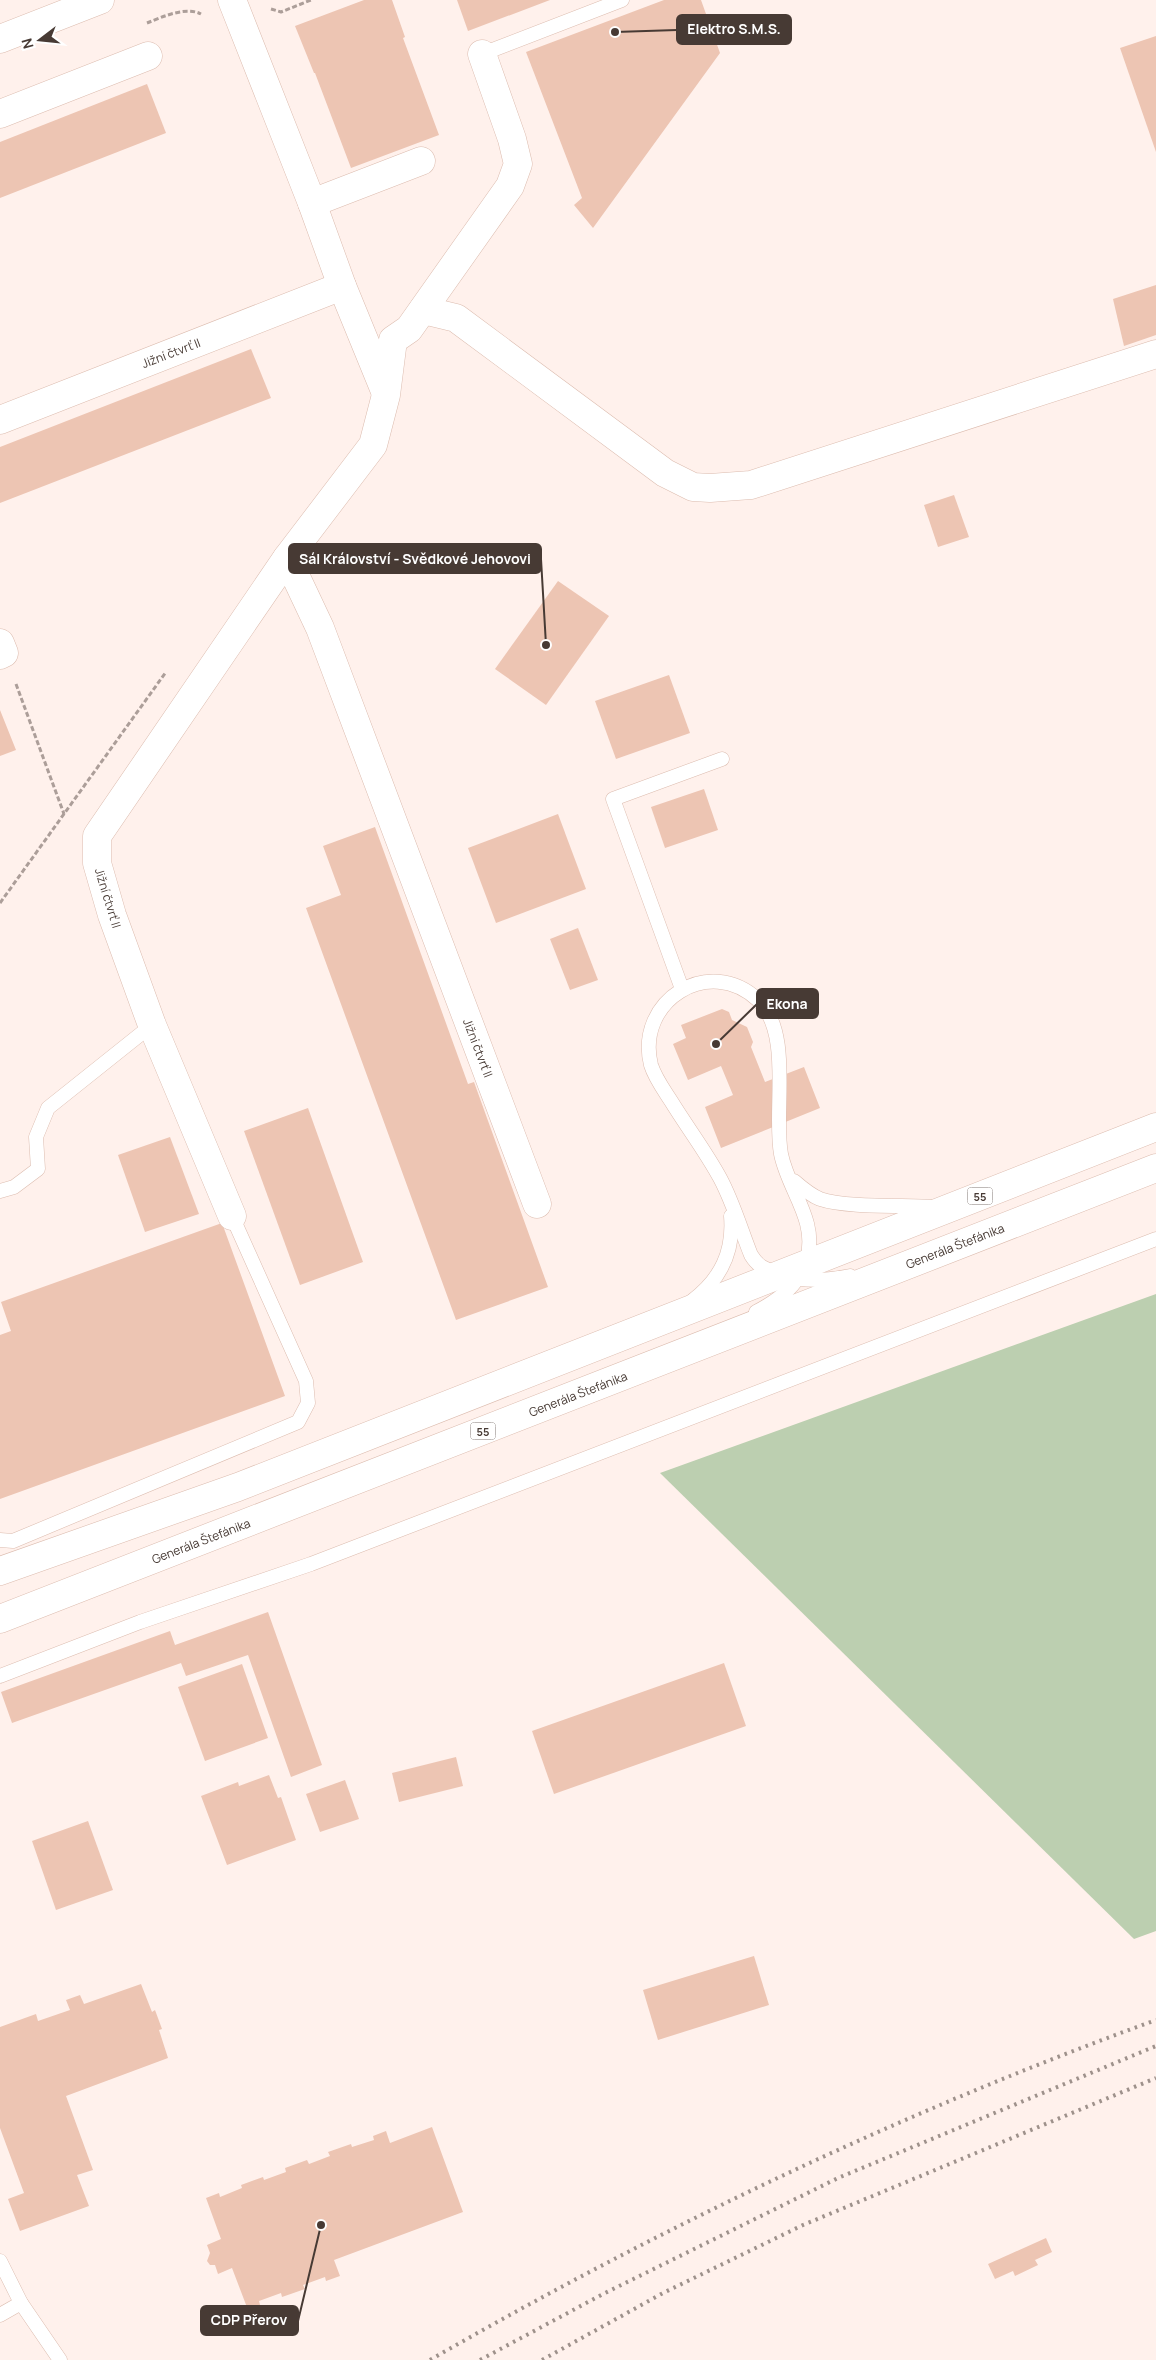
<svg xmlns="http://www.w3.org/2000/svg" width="1156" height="2360" viewBox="0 0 1156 2360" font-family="Manrope,sans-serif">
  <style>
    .green { fill: #bccfb0 }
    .building { fill: #edc5b3 }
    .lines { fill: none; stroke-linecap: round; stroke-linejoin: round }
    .lane-casing { stroke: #dcbcaf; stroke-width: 15 }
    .street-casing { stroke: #dcbcaf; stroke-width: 29 }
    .secondary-casing { stroke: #dcbcaf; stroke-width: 29 }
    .primary-casing { stroke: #dcbcaf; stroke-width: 29 }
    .path { stroke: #ac9e99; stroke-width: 3; stroke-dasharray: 5 2.5; stroke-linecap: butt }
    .lane { stroke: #fff; stroke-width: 14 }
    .street { stroke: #fff; stroke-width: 28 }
    .secondary { stroke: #fff; stroke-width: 28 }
    .primary { stroke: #fff; stroke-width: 28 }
    .rail { stroke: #9e918b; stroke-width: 4; stroke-dasharray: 2.5 5; stroke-linecap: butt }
    .labels { text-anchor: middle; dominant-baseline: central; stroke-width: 4; stroke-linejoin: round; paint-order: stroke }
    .shield { fill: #fff; stroke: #7e7571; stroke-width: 1 }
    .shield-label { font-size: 11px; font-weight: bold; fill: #473a34 }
    .street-label { font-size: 12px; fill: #473a34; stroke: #fff }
    .leader { fill: none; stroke: #473a34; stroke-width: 2 }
    .callout-dot { fill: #473a34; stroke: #fff; stroke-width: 2 }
    .callout { fill: #473a34; stroke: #473a34; stroke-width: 2 }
    .callout-label { font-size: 14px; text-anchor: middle; font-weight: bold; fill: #fff }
  </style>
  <rect width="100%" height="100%" fill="#fff1ec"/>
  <!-- green -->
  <path class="green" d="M1156,1294V1931L1134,1939L660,1473Z"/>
  <!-- building -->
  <g class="building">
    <path d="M364,0H392L405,37L403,38L439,135L351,168L315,73H314L295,26Z"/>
    <path d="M457,0H550L468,31Z"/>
    <path d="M664,0H701L720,53L593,228L574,205L582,198L526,52Z"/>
    <path d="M1156,36V152L1120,48Z"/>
    <path d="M147,84L166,133L0,198V142Z"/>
    <path d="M1156,285V335L1124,346L1113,299Z"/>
    <path d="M251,349L271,398L0,503V447Z"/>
    <path d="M954,495L969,537L938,547L924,505Z"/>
    <path d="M558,581L609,616L546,705L495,669Z"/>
    <path d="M669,675L690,733L616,759L595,701Z"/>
    <path d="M0,710L16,750L0,756Z"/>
    <path d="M704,789L718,830L665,848L651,807Z"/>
    <path d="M558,814L586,889L496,923L468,848Z"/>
    <path d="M375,827L468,1084L474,1082L548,1287L456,1320L306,908L341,895L323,846Z"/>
    <path d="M578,928L598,980L570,990L550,939Z"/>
    <path d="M722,1009L729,1012L732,1020L747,1027L753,1042L751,1047L765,1082L804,1067L820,1108L721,1148L705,1107L733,1095L721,1066L688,1080L673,1044L686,1038L681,1025Z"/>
    <path d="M308,1108L363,1262L300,1285L244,1131Z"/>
    <path d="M170,1137L199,1214L145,1232L118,1155Z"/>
    <path d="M222,1223L285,1396L0,1499V1335L11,1331L1,1302Z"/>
    <path d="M268,1612L322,1765L291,1777L248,1655L186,1676L181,1663L12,1723L1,1692L170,1631L175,1645Z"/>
    <path d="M724,1663L746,1726L554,1794L532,1731Z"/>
    <path d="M242,1664L268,1738L205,1761L178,1687Z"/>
    <path d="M456,1757L463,1786L399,1802L392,1773Z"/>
    <path d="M269,1775L278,1798L281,1797L296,1840L227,1865L201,1796L238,1782L239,1786Z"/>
    <path d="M345,1780L359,1819L320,1832L306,1794Z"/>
    <path d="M88,1821L113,1890L56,1910L32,1841Z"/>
    <path d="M754,1956L769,2005L658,2040L643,1990Z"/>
    <path d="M141,1984L152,2012L155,2010L162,2029L159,2030L168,2058L66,2096L93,2170L77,2175L89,2206L20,2231L8,2199L24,2193L0,2128V2027L36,2014L38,2021L70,2010L66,2000L80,1995L84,2004Z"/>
    <path d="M432,2127L463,2212L334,2260L340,2276L326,2281L325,2277L303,2285L305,2289L282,2297L281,2293L259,2301L260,2305L248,2310L232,2268L218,2274L215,2265H210L207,2261L210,2253L207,2245L221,2239L206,2198L219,2193L220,2197L242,2188L241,2185L263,2177L264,2180L286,2172L285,2168L307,2160L309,2164L330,2156L328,2152L351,2144L352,2147L374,2140L373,2136L386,2131L390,2143Z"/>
    <path d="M1046,2238L1052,2252L1035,2260L1038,2265L1015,2276L1013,2271L995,2279L988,2264Z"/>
  </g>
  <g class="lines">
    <!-- lane casing -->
    <g class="lane-casing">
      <g id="lane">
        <path d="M482,54L622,0"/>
        <path d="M682,989L613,799L722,759"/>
        <path d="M794,1181C802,1188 810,1195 820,1199C846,1208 905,1205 934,1207"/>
        <path d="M0,1191L14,1187L38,1169L36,1137L48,1108L152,1025"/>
        <path d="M692,1301C721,1279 734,1252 731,1216"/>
        <path d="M756,1312C779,1300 799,1285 807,1259C818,1220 788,1190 781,1154C773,1111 793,1033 758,1000C709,954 635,1001 651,1065C655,1078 664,1090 671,1101C687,1127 706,1152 720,1178C733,1202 741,1230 751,1255C759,1268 766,1269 780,1274C805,1282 824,1281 850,1276"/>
        <path d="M0,1540L13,1541L298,1422L308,1403L306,1381L232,1216"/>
        <path d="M0,1676L140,1622L311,1564L1156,1239"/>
        <path d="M0,2261L21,2303L60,2360"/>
        <path d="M0,2315L21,2303"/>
      </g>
    </g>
    <!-- street casing -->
    <g class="street-casing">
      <g id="street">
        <path d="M232,0L312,203L342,286L385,391"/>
        <path d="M482,54L512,139L518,164L510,186L409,329L393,340L386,395L373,445L287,558L320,628L537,1204"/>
        <path d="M0,114L148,56"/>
        <path d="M312,203L421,161"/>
        <path d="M423,310L456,318L665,473L693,487L710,488L751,485L1156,354"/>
        <path d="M0,420L342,286"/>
        <path d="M0,643L4,653L0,655"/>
        <path d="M232,1216L152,1025L112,915L97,863V836L287,558"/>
      </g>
    </g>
    <!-- secondary casing -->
    <g class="secondary-casing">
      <path id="secondary" d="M0,39L100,0"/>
    </g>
    <!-- primary casing -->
    <g class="primary-casing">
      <g id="primary">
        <path d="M0,1571L238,1487L1156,1127"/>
        <path d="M0,1619L1156,1168"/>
      </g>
    </g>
    <!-- path -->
    <g class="path">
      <path d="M271,9L281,12L311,0"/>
      <path d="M147,23C162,17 186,6 201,14"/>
      <path d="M16,684L64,814"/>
      <path d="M0,903L166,672"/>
    </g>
    <!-- lane -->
    <use href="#lane" class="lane"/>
    <!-- street -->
    <use href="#street" class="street"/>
    <!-- secondary -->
    <use href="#secondary" class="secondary"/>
    <!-- primary -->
    <use href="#primary" class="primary"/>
    <!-- rail -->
    <g class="rail">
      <path d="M430,2360C661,2227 905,2111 1156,2020"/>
      <path d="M480,2360L603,2294L838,2178L1156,2046"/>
      <path d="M542,2360L663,2293L803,2225L1156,2078"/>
    </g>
  </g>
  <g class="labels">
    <!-- shield labels -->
    <g class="shield">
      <rect x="967.5" y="1187.5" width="25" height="17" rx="4"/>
      <rect x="470.5" y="1422.5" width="25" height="17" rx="4"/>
    </g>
    <g class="shield-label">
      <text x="980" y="1196">55</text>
      <text x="483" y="1431">55</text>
    </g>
    <!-- street labels -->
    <g class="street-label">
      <text transform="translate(171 353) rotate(-21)">Jižní čtvrť II</text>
      <text transform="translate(108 898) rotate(73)">Jižní čtvrť II</text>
      <text transform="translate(478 1048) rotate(69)">Jižní čtvrť II</text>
      <text transform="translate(955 1246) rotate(-21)">Generála Štefánika</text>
      <text transform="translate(578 1394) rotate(-21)">Generála Štefánika</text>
      <text transform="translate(201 1541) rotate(-21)">Generála Štefánika</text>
    </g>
  </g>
  <!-- callouts -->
  <path class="leader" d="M615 32L677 30M546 645L541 559M716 1044L757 1004M321 2225L298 2321"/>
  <g class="callout-dot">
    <circle cx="615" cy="32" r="5"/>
    <circle cx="546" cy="645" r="5"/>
    <circle cx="716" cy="1044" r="5"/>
    <circle cx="321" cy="2225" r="5"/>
  </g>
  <g class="callout">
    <rect x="677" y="15" width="114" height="29" rx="5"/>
    <rect x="289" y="544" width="252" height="29" rx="5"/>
    <rect x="757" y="989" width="61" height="29" rx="5"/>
    <rect x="201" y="2306" width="97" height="29" rx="5"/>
  </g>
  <g class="callout-label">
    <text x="734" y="34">Elektro S.M.S.</text>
    <text x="415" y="564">Sál Království - Svědkové Jehovovi</text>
    <text x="787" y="1009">Ekona</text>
    <text x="249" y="2325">CDP Přerov</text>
  </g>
  <!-- north arrow -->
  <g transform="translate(40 40) rotate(254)" stroke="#ffffff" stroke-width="4" paint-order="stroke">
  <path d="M0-4L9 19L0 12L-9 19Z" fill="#473a34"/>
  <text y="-8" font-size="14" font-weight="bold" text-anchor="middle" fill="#473a34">N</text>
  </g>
</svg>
